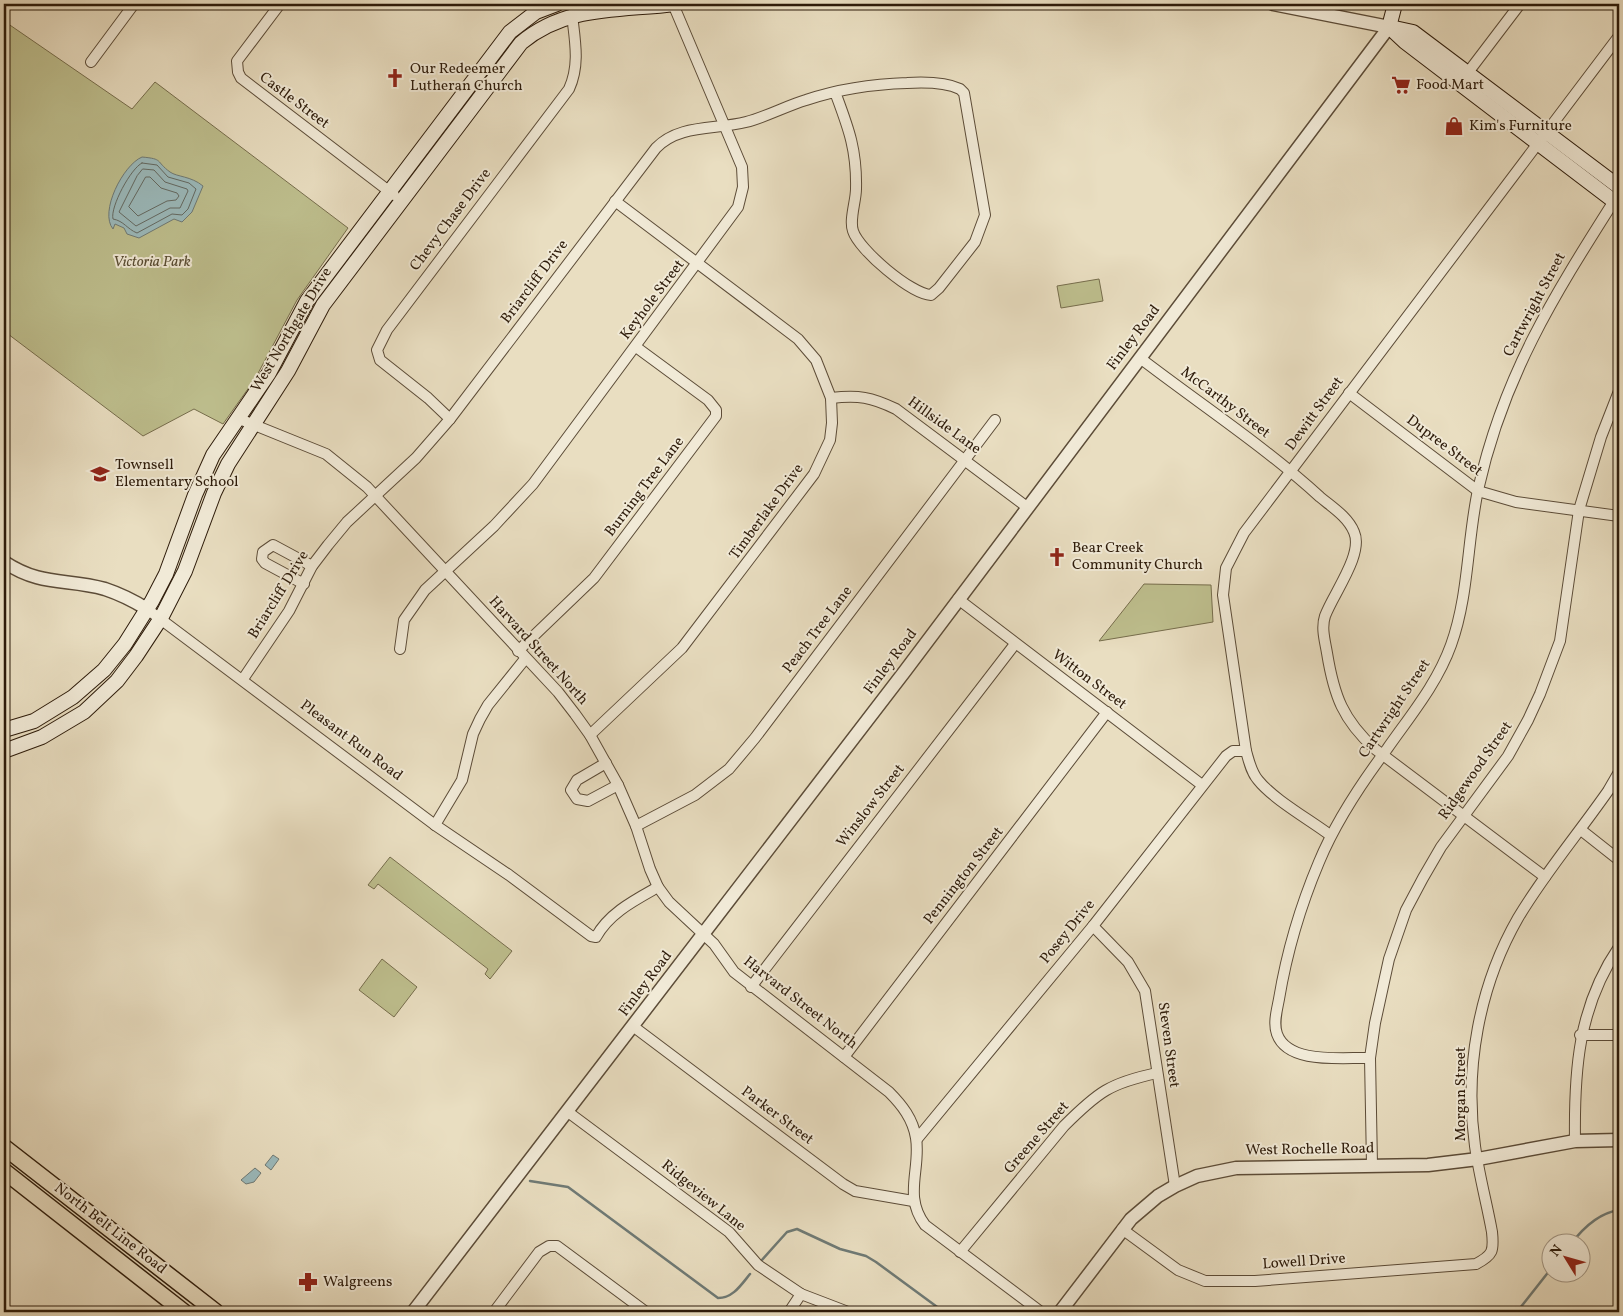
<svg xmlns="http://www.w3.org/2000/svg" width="1623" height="1316" viewBox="0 0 1623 1316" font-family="Vollkorn,serif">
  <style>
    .green { fill: #bebf8e; stroke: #766d4c }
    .water { fill: #9bbabc; stroke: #6f7a75 }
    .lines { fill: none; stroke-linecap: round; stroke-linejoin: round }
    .shore { stroke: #646a63; stroke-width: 1 }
    .stream { stroke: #6f7a75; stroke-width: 2.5 }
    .minor-casing { stroke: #5c4c38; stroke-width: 12 }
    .tertiary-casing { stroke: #5c4c38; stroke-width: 15 }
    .secondary-casing { stroke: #2d1b0a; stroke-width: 16 }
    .primary-casing { stroke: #2d1b0a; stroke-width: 18 }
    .minor { stroke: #f1ead7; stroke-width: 10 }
    .tertiary { stroke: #f1ead7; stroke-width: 12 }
    .secondary { stroke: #f1ead7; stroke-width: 14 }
    .primary { stroke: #e9dec1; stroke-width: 15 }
    .labels { text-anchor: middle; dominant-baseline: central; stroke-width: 4; stroke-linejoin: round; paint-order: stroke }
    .poi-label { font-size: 15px; fill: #2d1b0a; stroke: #f1ead7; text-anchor: start }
    .street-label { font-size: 15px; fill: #2d1b0a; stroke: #f1ead7 }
    .park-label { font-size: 15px; font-style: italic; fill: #584c32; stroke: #f1ead7 }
  </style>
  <rect width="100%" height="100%" fill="#e9dec1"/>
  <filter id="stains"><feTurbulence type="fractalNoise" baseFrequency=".004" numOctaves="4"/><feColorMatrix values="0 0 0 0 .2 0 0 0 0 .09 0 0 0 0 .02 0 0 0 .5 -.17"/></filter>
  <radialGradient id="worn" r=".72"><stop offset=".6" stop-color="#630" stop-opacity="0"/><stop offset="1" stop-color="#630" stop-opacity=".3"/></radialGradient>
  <!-- green -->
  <g class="green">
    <path d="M4,21L132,109L155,82L348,228L297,300L255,379L223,424L194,409L143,436L4,331Z"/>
    <path d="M1099,279L1103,301L1061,308L1057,286Z"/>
    <path d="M1144,584L1211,585L1213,622L1099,641Z"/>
    <path d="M390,857L512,951L490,979L485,974L488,969L378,884L374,889L368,885Z"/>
    <path d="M382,959L417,987L394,1017L359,990Z"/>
  </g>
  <!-- water -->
  <g class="water">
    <path d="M142,157C164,159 155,161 170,172C177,177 191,176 203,186L192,212L182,222L174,219L139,238L127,234L124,228L115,224L113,229C99,212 123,165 142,157Z"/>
    <path d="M273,1155L279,1159L271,1170L265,1165Z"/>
    <path d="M255,1168L261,1173L254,1182L246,1184L241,1180Z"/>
  </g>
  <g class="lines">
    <!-- shore -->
    <g class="shore">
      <path d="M142,163L157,165L168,177L189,183L196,189L188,209L182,215L172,214L137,233C127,229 124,221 113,219C110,207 131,168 142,163Z"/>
      <path d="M143,169L154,170L165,182L187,189L188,191L180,208H170L136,226L119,212L137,176Z"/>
      <path d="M146,177H150L161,188L177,193L179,196L176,200L167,201L138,216L129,207Z"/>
    </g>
    <!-- stream -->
    <g class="stream">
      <path d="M530,1181L568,1187L718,1298C733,1298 741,1285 750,1274"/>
      <path d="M1571,1244C1583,1228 1599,1213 1619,1210"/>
      <path d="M761,1261L787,1232L797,1229L840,1249L866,1256L876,1262L944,1312"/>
      <path d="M1513,1312L1520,1308L1550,1270"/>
    </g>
    <!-- minor casing -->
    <g class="minor-casing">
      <g id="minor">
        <path d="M280,4L237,61L238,72L241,78L394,195"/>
        <path d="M91,62L134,4"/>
        <path d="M1463,79L1520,4"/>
        <path d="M1140,358C1200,404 1264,446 1320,497C1332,507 1348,517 1354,532C1364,554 1333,594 1325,616C1321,628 1325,641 1327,653C1334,696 1343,720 1375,749L1545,877"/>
        <path d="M1349,393L1478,491L1516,502L1619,516"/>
        <path d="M831,398C859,395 871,397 896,409L1027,507"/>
        <path d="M237,418L326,454L367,487L558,692L575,714L590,735L618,785L636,826L650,869L658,887L669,902L714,944L734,972L889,1092C902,1105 913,1119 916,1138C921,1169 903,1196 925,1225L1041,1312"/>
        <path d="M450,419L428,398L380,360L377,350L387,330L569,89C580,65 575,41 572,15"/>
        <path d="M304,584L265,563L262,559L263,552L273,545L312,566"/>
        <path d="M958,599L1202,785"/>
        <path d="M147,609L435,825L509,875L591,936L596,937C609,913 635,900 658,887"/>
        <path d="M400,649L404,620L425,590L494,526L533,484L738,207L743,187L742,167L673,4"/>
        <path d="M518,651L594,578L716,416V410L708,400L636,347"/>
        <path d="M243,679L289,611L312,566L328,545L347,522L416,458L450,419L656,148C679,124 715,130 746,122C766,117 786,106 806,100C839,89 873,84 907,83C924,82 945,82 960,89L964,93L985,215L975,242L939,288L931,295C911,294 859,250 853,231C849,220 856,201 856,189C857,149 848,127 835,92"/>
        <path d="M590,735L682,648L814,474L830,440L832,423L831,398L816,360L798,339L615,201"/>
        <path d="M606,763L577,780L571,790L577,799L588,801L618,785"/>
        <path d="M435,825L462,780L473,734L480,719L488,705L525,659"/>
        <path d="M636,826L695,795L729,769L755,738L995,420"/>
        <path d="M1581,830L1619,860"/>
        <path d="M1330,835C1310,820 1273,799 1258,780C1251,772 1249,761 1246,751L1223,595L1226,568L1244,533L1619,36"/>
        <path d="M1093,926L1128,962L1145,991L1175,1186"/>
        <path d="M751,987L1015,644"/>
        <path d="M634,1027L843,1184L855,1191L913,1201"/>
        <path d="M1580,1035H1619"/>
        <path d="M844,1057L1107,712"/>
        <path d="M1370,1058C1344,1057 1288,1065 1277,1034C1273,1023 1277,1010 1279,999C1287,951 1300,907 1319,862C1336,821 1360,785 1387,749C1410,716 1437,684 1451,645C1469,595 1467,541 1478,490C1503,377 1553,297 1614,201L1618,197"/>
        <path d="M568,1112L729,1232L758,1265L801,1294L848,1312"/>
        <path d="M917,1139L1093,926L1226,756L1233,751H1246"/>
        <path d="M1575,1141C1574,1071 1578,1007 1619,947"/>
        <path d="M1372,1165L1370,1058L1375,1023L1389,959L1406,910L1423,878L1441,847L1508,756L1528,720L1540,694L1560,641L1579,510L1601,437L1619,391"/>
        <path d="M1122,1229L1178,1270L1205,1281H1255L1476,1264C1493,1255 1494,1251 1492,1232C1487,1204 1479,1175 1475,1146C1464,1069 1479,986 1518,918C1544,874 1578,834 1608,791L1619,772"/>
        <path d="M960,1252L1064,1126C1098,1092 1110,1083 1157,1073"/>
        <path d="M494,1312L539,1252L549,1246H557L646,1312"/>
        <path d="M789,1312L801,1294"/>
      </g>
    </g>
    <!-- tertiary casing -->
    <g class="tertiary-casing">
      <g id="tertiary">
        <path d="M4,562C42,587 66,578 105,589C120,594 134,601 147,609"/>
        <path d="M413,1312L905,671L1389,27L1273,4"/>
        <path d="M1060,1312L1131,1219L1158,1196L1175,1186L1197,1176L1236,1168L1428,1165L1478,1159L1575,1141L1619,1140"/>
      </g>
    </g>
    <!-- secondary casing -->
    <g class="secondary-casing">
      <g id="secondary">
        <path d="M1389,27L1405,42L1619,205"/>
        <path d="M1389,27L1395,4"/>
        <path d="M1390,27L1413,32L1619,187"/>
        <path d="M4,730L34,721L73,697L104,670L125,644L152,601L166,574L195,495L213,455L269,373L307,301L510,32L536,12L557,4"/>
        <path d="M4,751L42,737L84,712L117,681L136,656L161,618L185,571L214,493L228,464L288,371L323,305L521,43C566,5 620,11 675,4"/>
      </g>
    </g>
    <!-- primary casing -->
    <g class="primary-casing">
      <g id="primary">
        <path d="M4,1147L216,1312"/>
        <path d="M4,1171L184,1312"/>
      </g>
    </g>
    <!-- minor -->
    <use href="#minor" class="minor"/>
    <!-- tertiary -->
    <use href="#tertiary" class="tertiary"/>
    <!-- secondary -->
    <use href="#secondary" class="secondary"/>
    <!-- primary -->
    <use href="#primary" class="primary"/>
  </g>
  <!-- icons -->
  <defs>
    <g id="church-bare" transform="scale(1.5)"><path d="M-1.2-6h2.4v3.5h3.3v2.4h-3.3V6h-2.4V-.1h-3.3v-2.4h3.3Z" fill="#8f2418" stroke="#f1ead7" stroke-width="2.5" paint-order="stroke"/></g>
    <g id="supermarket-bare" transform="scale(1.5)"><path d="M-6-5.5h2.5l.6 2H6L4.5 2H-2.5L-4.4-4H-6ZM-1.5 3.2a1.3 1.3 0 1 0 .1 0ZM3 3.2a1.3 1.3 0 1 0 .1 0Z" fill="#8f2418" stroke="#f1ead7" stroke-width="2.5" paint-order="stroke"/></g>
    <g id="shop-bare" transform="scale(1.5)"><path d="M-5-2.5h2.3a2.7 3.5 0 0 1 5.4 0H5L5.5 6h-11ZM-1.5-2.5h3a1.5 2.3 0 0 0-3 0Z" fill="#8f2418" stroke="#f1ead7" stroke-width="2.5" paint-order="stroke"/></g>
    <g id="school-bare" transform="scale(1.5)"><path d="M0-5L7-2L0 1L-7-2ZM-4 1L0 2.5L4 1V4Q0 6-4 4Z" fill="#8f2418" stroke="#f1ead7" stroke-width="2.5" paint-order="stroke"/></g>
    <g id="pharmacy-bare" transform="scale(1.5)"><path d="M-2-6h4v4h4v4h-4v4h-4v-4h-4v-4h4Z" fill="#8f2418" stroke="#f1ead7" stroke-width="2.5" paint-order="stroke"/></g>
  </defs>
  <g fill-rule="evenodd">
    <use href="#church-bare" x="395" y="78"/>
    <use href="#supermarket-bare" x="1401" y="85"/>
    <use href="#shop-bare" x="1454" y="126"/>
    <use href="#school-bare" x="100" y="474"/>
    <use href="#church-bare" x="1057" y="557"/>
    <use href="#pharmacy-bare" x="308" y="1282"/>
  </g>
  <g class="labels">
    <!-- poi labels -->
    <g class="poi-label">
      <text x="410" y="69">Our Redeemer<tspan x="410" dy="17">Lutheran Church</tspan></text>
      <text x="1416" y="85">Food Mart</text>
      <text x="1469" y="126">Kim's Furniture</text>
      <text x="115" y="465">Townsell<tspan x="115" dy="17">Elementary School</tspan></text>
      <text x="1072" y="548">Bear Creek<tspan x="1072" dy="17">Community Church</tspan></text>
      <text x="323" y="1282">Walgreens</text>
    </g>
    <!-- street labels -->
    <g class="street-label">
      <text transform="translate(294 101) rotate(37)">Castle Street</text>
      <text transform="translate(451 220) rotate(-53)">Chevy Chase Drive</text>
      <text transform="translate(535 282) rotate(-53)">Briarcliff Drive</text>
      <text transform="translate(653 300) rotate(-53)">Keyhole Street</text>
      <text transform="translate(1535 305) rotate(-62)">Cartwright Street</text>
      <text transform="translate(292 330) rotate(-59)">West Northgate Drive</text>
      <text transform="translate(1134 338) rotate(-53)">Finley Road</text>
      <text transform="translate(1225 403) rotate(37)">McCarthy Street</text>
      <text transform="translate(1315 414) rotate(-54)">Dewitt Street</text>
      <text transform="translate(944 426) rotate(36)">Hillside Lane</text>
      <text transform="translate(1444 446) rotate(37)">Dupree Street</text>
      <text transform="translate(645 487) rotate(-53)">Burning Tree Lane</text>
      <text transform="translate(767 512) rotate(-54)">Timberlake Drive</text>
      <text transform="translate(279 595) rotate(-58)">Briarcliff Drive</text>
      <text transform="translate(818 630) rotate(-53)">Peach Tree Lane</text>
      <text transform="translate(538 651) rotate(48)">Harvard Street North</text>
      <text transform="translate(891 662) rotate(-53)">Finley Road</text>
      <text transform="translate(1089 680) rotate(37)">Witton Street</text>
      <text transform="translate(1395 709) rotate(-56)">Cartwright Street</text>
      <text transform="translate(351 741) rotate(37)">Pleasant Run Road</text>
      <text transform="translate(1476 771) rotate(-55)">Ridgewood Street</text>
      <text transform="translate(871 806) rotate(-52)">Winslow Street</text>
      <text transform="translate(964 876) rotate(-52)">Pennington Street</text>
      <text transform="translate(1068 932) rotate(-51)">Posey Drive</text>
      <text transform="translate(646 984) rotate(-53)">Finley Road</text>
      <text transform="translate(800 1003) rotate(38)">Harvard Street North</text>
      <text transform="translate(1168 1045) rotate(82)">Steven Street</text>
      <text transform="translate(1461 1094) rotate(-90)">Morgan Street</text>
      <text transform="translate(777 1116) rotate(37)">Parker Street</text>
      <text transform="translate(1037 1138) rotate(-49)">Greene Street</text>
      <text transform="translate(1310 1150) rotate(-1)">West Rochelle Road</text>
      <text transform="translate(703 1196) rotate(39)">Ridgeview Lane</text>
      <text transform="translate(110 1229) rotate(38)">North Belt Line Road</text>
      <text transform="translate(1304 1262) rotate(-4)">Lowell Drive</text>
    </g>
    <!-- park labels -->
    <g class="park-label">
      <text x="152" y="262">Victoria Park</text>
    </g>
  </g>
  <!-- margin -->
  <rect width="1623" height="1316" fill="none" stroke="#e9dec1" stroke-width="20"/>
  <rect x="5" y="5" width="1613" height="1306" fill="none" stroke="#2d1b0a" stroke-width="2.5"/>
  <rect x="10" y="10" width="1603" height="1296" fill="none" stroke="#2d1b0a"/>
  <!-- north arrow -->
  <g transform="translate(1566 1258) rotate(307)"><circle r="24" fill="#f1ead7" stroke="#a39785"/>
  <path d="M0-4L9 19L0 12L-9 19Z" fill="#8f2418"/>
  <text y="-8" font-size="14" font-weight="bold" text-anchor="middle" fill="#2d1b0a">N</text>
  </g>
  <rect width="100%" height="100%" filter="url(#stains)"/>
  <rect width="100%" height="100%" fill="url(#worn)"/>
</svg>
